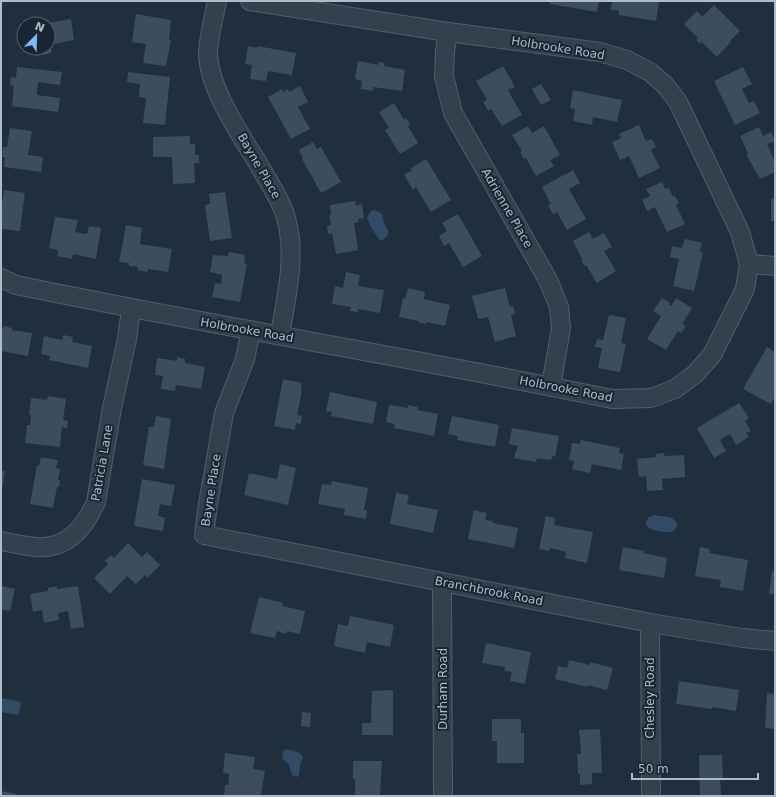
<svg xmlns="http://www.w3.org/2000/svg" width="776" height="797" viewBox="0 0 776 797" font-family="'DejaVu Sans',sans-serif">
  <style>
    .water { fill: #324b67 }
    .building { fill: #3c4d5e }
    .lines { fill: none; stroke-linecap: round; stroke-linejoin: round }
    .minor-casing { stroke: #535e6c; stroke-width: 20 }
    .minor { stroke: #34404e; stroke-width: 18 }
    .labels { text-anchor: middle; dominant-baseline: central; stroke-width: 4; stroke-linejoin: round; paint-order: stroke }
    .street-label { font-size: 12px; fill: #b0bbca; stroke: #1a2533 }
  </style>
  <rect width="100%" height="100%" fill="#202f3e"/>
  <!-- water -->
  <g class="water">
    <path d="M375,210L382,214L384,223L388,231V235L383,240H380C374,234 370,226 367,218L371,211Z"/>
    <path d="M654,515C660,516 668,516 673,519C680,522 677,532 670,532C665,533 651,530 648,527C646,525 646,524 646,521L649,517Z"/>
    <path d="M1,698L21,702L19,715L1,712Z"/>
    <path d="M287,749L300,753L303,757L300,765L299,775L297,777L292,775L289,765L282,758L283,751Z"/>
  </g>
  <!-- building -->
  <g class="building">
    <path d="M550,1H599L597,12L550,4Z"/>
    <path d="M612,1H659L656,21L619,15V11L611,10Z"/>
    <path d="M714,5L740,31L730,41L731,42L717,57L702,42L700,44L696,40L698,38L684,24L697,11L702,17Z"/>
    <path d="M136,14L171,20L169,40H171L166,66L143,63L146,44L132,42Z"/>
    <path d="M71,19L74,40L50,45L52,53L36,56L35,48H48V23Z"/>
    <path d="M248,46L257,48V46L296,53L292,75L268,71L266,81L250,79L252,65L245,64Z"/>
    <path d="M358,61L378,65V62L385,63L384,66L405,70L402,91L373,87V91L361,89L362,81L355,79Z"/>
    <path d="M503,66L515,87L508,90L522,115L502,126L491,109L488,111L483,102L487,100L476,81Z"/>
    <path d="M17,67L62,72L60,85L38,82L37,95L60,98L58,112L12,106L14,86L10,85L11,77L16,78Z"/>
    <path d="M743,67L752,84L742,89L749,103L754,101L760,113L735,125L714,81Z"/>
    <path d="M128,72L170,77L165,125L143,123L146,98L139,97L140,84L127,82Z"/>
    <path d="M541,84L551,100L541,105L532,89Z"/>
    <path d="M300,86L308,102L298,107L310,129L291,139L268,97L282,89L283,92L288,89L289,92Z"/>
    <path d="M573,90L622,100L617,122L593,117L592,125L573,121L575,109L570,108Z"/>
    <path d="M394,103L404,120L406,118L410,124L408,126L418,143L400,154L385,130L389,128L379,112Z"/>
    <path d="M639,125L646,141L652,139L656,147L651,150L660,168L639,178L629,156L620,160L612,142L621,138L619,134Z"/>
    <path d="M528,126L532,133L544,126L560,155L550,160L554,166L536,176L526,158L524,159L520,152L522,151L512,135Z"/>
    <path d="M759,127L763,136L771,132L775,141L767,144L775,162V172L760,179L746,154L748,153L740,136Z"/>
    <path d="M10,128L32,131L28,155L43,157L41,172L4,167L5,157H2L3,147H7Z"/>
    <path d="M190,136V144H195V155H199V163H194L195,183L173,184L172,157H153V137Z"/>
    <path d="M313,142L317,149L321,147L341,182L321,193L302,159L303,158L299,150Z"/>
    <path d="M426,159L451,200L431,212L416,187L413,190L404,175L412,170L411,168Z"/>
    <path d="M573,170L580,183L569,189L586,219L567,230L557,212L553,214L548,205L551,204L542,187Z"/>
    <path d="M662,182L665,189L669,188L673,197L675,196L679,203L676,205L685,224L667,232L655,207L647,211L642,200L650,196L646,189Z"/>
    <path d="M4,190L25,193L20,231L1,229V210Z"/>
    <path d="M225,192L232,238L210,241L205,205L210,204L209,194Z"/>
    <path d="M775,198V221H771V199Z"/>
    <path d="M355,201L356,206L362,204L364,218L358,219L359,222L354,223L358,250L336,254L332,233L328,234L327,226L331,225L329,215H331L330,205Z"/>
    <path d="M458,214L482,256L463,267L449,243L444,246L439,236L447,231L442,223Z"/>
    <path d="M55,217L78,220L75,232L87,234L89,226L101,228L96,259L73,254L72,259L57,256L58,250L49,248Z"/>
    <path d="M126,225L142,228L140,244L172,249L168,272L148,269L147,272L138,270V267L129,266V263L119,262Z"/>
    <path d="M589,232L593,239L604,233L612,247L604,251L616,271L597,283L586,265L584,266L581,260L582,259L573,241Z"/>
    <path d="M685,239L702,243L700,252L703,253L694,291L673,286L679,259L670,257L672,246L682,248Z"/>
    <path d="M229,252L245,255L244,263L247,264L240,302L212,297L215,283L221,284L222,275L210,272L213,255L228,256Z"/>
    <path d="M346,272L360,275L358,286L384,290L380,313L358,309V312L350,311L351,307L332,304L335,286L343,288Z"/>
    <path d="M408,288L425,292L424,299L450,305L445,326L427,322L426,324L418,322V321L399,317L403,298L405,299Z"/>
    <path d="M505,288L510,307L513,306L515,314L511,315L516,336L495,342L488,317L478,319L472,296Z"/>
    <path d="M662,298L670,303L669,305L671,306L676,298L692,308L682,324L686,326L681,333L678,331L666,350L647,339L661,316L653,311Z"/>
    <path d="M609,315L626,318L621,343L626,344L620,372L598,368L602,348L595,347L597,339L603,340Z"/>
    <path d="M4,326L12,328V330L32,333L28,356L1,351V328H3Z"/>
    <path d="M63,335L73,337L72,342L92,346L88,368L49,360L50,356L41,354L44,336L62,340Z"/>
    <path d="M767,347L775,352V396L771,404L743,389Z"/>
    <path d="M177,357L185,359V363L205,367L201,389L176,385L175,391L161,389L163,376L155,375L157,358L177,361Z"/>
    <path d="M283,379L302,383L301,391H302L297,415L302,416L301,424L296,423L295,430L274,426Z"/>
    <path d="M330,392L377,402L373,424L331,416L332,412L326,411Z"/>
    <path d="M48,396L66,399L63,420L68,421L67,428L62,427L60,447L25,443L27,425H30L31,415H29L31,398L47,400Z"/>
    <path d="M739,403L749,418L745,421L751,431L746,433L749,437L736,445L730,434L720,440L726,451L714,458L697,428Z"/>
    <path d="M389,405L408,408V405L418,407L417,410L438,414L434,436L394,428L395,424L386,422Z"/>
    <path d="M156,416L171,419L164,469L143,465L149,427H154Z"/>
    <path d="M452,416L499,425L495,447L457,440L458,436L448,434Z"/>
    <path d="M512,428L559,436L555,457L552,456L551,460L537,458L536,462L514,458L516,450H517L518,446L509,444Z"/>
    <path d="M581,440L620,448L619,453L624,454L621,470L592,464L590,473L572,469L574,461L569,460L572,443L580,444Z"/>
    <path d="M664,453V456L684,455L685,477L662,479L663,490L647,491L646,476L639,477L637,459L656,457V454Z"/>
    <path d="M41,457L58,460L56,468L60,469L58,480H60L59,487H57L53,508L30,504L37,465L39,466Z"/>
    <path d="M280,464L296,468L288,505L244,495L249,473L277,479Z"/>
    <path d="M1,471H5L2,490H1Z"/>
    <path d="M142,479L175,485L171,506L160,504L158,516L165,518L163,531L134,526Z"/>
    <path d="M332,481L368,488L364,510H367L366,519L344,515L345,509L318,504L322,484L331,485Z"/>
    <path d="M396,493L409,495L407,504L438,510L433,533L390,524Z"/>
    <path d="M474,510L487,513L485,520L493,521V523L518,528L514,548L468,539Z"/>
    <path d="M546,516L555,518L554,525L593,532L587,563L565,558L566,552L550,548L549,551L539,549Z"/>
    <path d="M128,543L142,557L147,552L160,565L147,578L145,575L136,584L127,576L110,594L94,578L108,564L105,561L111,555L114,558Z"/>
    <path d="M623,547L644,551L643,553L667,558L664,578L619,570Z"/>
    <path d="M700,547L710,549L709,553L748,560L743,591L720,587L721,580L695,576Z"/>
    <path d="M772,571H775V594H769Z"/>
    <path d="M1,586L15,589L10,611L1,609Z"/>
    <path d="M57,586V589L78,586L84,627L71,629L68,611L58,613L59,620L44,623L42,610L33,612L30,594L48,591V588Z"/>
    <path d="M259,597L283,603L282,606L305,611L300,634L287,631L286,634L277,631L275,638L250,633Z"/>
    <path d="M350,616L394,625L390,647L367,642L365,653L334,646L338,624L348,626Z"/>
    <path d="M486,643L531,652L525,684L510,681L512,672L504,671L505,667L482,663Z"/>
    <path d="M569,660L590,665V662L613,668L607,690L588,685L587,687L555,679L558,666L567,668Z"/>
    <path d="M679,681L739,690L736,711L712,707V709L676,704Z"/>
    <path d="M393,690V735H362V723H371L372,691Z"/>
    <path d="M767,693L775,694V729L765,728Z"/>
    <path d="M302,712L311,713L310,727L301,726Z"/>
    <path d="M492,719H521V733H524V763H497V741H492Z"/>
    <path d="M600,729L602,773H592V784L580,785V774H578L577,754H581L579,730Z"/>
    <path d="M225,753L255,757L253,769L265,771L261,796H224L225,785H228L229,774L223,773Z"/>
    <path d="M699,755H722L723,778H720L721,796H700Z"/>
    <path d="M353,761H382L380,796H355V779H353Z"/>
    <path d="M1,791L17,794V796H1Z"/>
  </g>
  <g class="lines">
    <!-- minor casing -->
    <g class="minor-casing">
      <g id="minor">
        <path d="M217,1C214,17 208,39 208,55C210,93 244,139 263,172C271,186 282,202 286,218C297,256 286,297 280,335"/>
        <path d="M448,32L445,51L444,76L453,113L548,280L559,307L561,328L551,386"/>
        <path d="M749,264L775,266"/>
        <path d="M1,278L16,285C214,326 414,358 612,399L651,398L675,389L695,374L712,355L745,289L749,264L740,232L678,102L665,85L650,72L627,60L600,52L448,32L250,1"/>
        <path d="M251,330L245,359L224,413L208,504L204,535L650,623L743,638L775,641"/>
        <path d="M1,541C12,543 24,546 35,547C66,550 84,529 96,502L112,408L127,339L131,309"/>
        <path d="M442,582L443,796"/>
        <path d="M650,623L651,796"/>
      </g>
    </g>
    <!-- minor -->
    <use href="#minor" class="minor"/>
  </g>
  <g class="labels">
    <!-- street labels -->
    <g class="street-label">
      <text transform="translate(558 48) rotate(9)">Holbrooke Road</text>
      <text transform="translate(259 166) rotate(60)">Bayne Place</text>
      <text transform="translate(507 208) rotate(60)">Adrienne Place</text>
      <text transform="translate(247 330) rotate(10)">Holbrooke Road</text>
      <text transform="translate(566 389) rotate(11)">Holbrooke Road</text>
      <text transform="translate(102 463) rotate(-80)">Patricia Lane</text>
      <text transform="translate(211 490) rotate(-81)">Bayne Place</text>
      <text transform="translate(489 591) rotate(11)">Branchbrook Road</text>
      <text transform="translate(443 689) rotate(-90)">Durham Road</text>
      <text transform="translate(650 698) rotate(-90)">Chesley Road</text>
    </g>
  </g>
  <!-- border -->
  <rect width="776" height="797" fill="none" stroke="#b0bbca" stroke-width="4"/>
  <!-- north arrow -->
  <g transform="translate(36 36) rotate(23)"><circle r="19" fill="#1a2533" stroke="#56616f"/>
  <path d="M0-3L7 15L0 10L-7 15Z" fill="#7fb8ff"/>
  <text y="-6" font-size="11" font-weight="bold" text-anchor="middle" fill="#b0bbca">N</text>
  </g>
  <!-- scale -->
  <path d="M632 773v6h126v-6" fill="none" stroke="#b0bbca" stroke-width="2"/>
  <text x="638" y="773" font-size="12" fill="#b0bbca" stroke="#1a2533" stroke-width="3" paint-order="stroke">50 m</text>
</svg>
